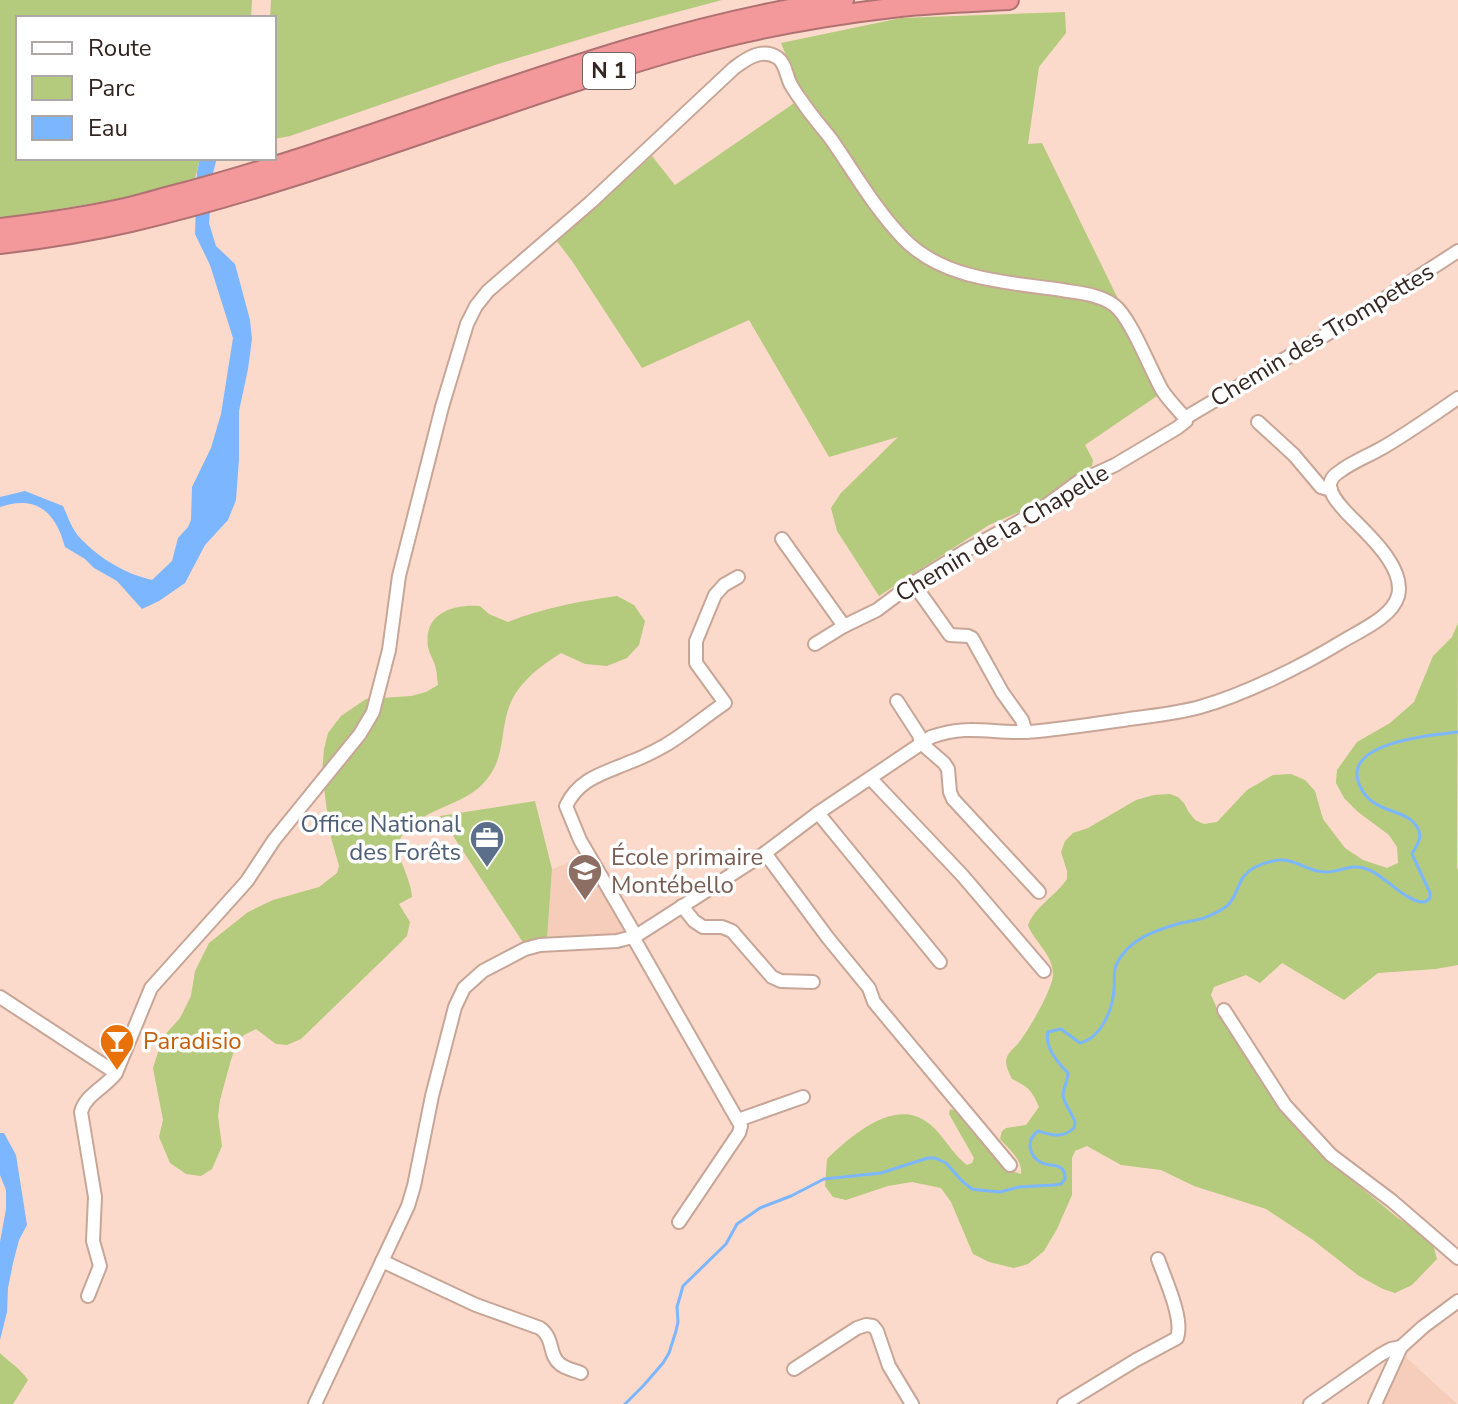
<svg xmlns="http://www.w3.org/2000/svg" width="1458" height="1404" viewBox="0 0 1458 1404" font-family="'Nunito Sans',sans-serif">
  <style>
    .built { fill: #f6cdbb }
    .green { fill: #b4ca7c }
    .water { fill: #7cb6fe }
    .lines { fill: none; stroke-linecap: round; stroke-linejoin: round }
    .stream { stroke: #7cb6fe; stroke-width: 3 }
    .minor-casing { stroke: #c7a698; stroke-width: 16 }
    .highway-casing { stroke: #b07171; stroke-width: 22 }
    .minor { stroke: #fff; stroke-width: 12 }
    .highway { stroke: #f3999c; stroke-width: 18 }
    .labels { text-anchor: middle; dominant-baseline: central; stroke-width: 7; stroke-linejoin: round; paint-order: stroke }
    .shield { fill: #fff; stroke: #706764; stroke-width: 2 }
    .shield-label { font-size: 22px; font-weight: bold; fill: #332621 }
    .street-label { font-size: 24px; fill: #332621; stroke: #fff }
    .service-label { font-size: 24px; fill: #4e5e75; stroke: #fff; text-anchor: end }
    .education-label { font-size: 24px; fill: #785e54; stroke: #fff; text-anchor: start }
    .food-label { font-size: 24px; fill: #c56008; stroke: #fff; text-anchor: start }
  </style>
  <rect width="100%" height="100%" fill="#fcdacb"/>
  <!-- built -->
  <g class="built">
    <path d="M593,853L638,935L547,944L552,869Z"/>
    <path d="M1399,1351L1457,1404H1375Z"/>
  </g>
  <!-- green -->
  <g class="green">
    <path d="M0,0H252L251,18H18V158H200L194,183L136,196L0,219Z"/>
    <path d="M271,0H722L621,27L498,64L290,136L274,139V18H270Z"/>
    <path d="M1065,12L1066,33L1039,67L1028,144L1042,143L1120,303L994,285L1101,303L1120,318L1157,396L1085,445L1093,460L1092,466L1031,507L989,525L879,596L837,531L831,508L841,493L898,437L829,457L749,320L642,368L572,261L556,240L652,156L675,185L803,97L781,43L901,18Z"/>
    <path d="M617,596L634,605L645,621L639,645L627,658L607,666L585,664L561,653C539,667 516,684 508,710C501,732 504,755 490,775C473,801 442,804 419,820C414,824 408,827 404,832C401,836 399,843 396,848C401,862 412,885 412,897L399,904L410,922L407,936L396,947L301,1039L287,1045L276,1044L256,1029L244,1035L237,1043L231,1060L220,1100L218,1116L222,1146L212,1169L201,1176L186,1174L170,1163L159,1137L163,1120L153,1068L163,1037L180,1018L191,996L195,971L209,943L248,912L273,900L319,887L337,873L339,866L330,834L322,773L324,749L328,733L341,716L366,699L411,696L426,692L438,685C437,678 437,672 435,665C433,659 429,653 428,647C423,613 453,604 480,606L489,614L508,622C543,608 580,601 617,596Z"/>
    <path d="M1458,623L1457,868L1458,870V965L1436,969L1378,973L1344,1000L1282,963L1260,983L1246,975L1214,987L1211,995L1223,1022L1309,1135L1338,1169L1398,1218L1432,1241L1437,1259L1412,1285L1395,1293L1383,1289L1359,1276L1313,1240L1266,1209L1194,1186L1161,1170L1121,1165L1087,1146L1075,1151L1072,1158V1195L1057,1229L1044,1251L1028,1264L1014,1268L989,1262L973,1254L951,1202L941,1188L912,1182L888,1186L846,1200L833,1197L825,1186L827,1159C850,1137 891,1100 924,1120C942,1131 950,1152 967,1165L972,1163L974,1158L949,1114L950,1109L956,1111L1009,1170L1021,1174C1023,1160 1009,1149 1000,1139L1002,1131L1006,1128L1026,1125L1039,1107C1032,1090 1028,1087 1012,1079C1009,1073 1006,1067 1006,1061C1007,1052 1015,1048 1020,1041C1029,1029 1053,989 1053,974C1053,954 1034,942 1028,925C1036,905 1056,896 1067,879V871L1061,852L1065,841L1073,833L1088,828L1136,800L1154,795L1170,794L1178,797L1184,803L1188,811L1195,820L1204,824L1217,822L1247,790L1273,775L1291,774L1305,780L1315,791L1323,819L1345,848L1363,860L1387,868L1398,863L1397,847L1389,835L1358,812L1344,798L1336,783L1337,770L1357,742L1390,723L1414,702L1433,656L1452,637Z"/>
    <path d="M535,801L552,869L547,940L524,944L440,816Z"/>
    <path d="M0,1353C10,1363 20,1368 28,1380L13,1404H0Z"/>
  </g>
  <!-- water -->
  <g class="water">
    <path d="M200,158H217L213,173L209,223L216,246L235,264L250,320L252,339L248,369L239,411V459L236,500L228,520L205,545L185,583L159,601L142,609L117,581L94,568L85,559L65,547C56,513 37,494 0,507V497L25,491L63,506C68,517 72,530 81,539C100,559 126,574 152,580L172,561L178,538L188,527L191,520L192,487L211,448L221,414L233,338L210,265L195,234L197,172Z"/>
    <path d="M0,1133H4L16,1155L27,1225L19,1240L13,1263L8,1288L7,1312L0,1340V1242L6,1209V1190L0,1175Z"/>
  </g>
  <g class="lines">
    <!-- stream -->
    <path class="stream" d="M625,1404L644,1385L663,1363L669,1353L676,1331L678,1322L677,1307L683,1286L726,1244L737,1224L760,1208L791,1196L824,1179L881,1173L928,1158H935L946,1163L962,1181L972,1189L979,1190L1000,1192L1019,1187L1054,1185L1061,1184L1065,1179C1065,1175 1065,1171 1061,1168C1056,1164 1048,1166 1042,1163C1028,1156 1026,1140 1038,1131C1052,1135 1062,1139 1074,1128L1075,1122C1072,1113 1064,1104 1063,1095C1063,1088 1068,1081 1068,1073C1058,1063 1044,1047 1048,1032L1061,1029L1080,1043C1101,1038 1113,1009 1114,989C1115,981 1113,973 1116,965C1128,939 1156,930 1181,923C1191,921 1202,920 1211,915C1216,913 1223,909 1227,906C1235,899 1237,888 1242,879C1248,869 1261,863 1273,861C1295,856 1307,873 1326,872C1341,872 1351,863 1367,869C1386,876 1406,903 1425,902L1430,898V893L1412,854C1416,846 1422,839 1419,831C1412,812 1387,813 1373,802C1365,797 1358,785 1357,776C1354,741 1434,735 1458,732"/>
    <!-- minor casing -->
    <g class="minor-casing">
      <g id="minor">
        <path d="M1258,422L1294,455L1321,487L1331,490"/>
        <path d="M782,539L844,626"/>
        <path d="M913,583L950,635L968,636L972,638L1002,692L1022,720L1026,732"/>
        <path d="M815,644L844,626L877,610L913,583L965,551L1040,510L1078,482L1115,465L1177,428L1186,421L1185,418L1364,312L1458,251"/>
        <path d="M897,701L919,735L921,743L944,763L948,769L950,792L953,799L1039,892"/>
        <path d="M871,779L962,875L1044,971"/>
        <path d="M818,813L940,962"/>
        <path d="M765,853L828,938L869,988L874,1002L1010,1165"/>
        <path d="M682,906L694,921L703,927H722L732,931L772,977L781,981L813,982"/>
        <path d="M636,936L580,840L566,806C579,778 605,773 630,762C642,758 653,752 664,746C685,734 704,717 725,703L696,663V641L715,595L724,585L738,577"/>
        <path d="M633,937L741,1126L739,1133L679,1222"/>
        <path d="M0,997L116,1073"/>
        <path d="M1224,1010L1285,1105L1331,1155L1392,1201L1458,1258"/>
        <path d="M738,1120L803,1097"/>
        <path d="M382,1261L476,1305L540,1328C555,1339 548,1355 560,1364C566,1369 574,1370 581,1373"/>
        <path d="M88,1296L100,1266L93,1241L95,1197L81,1112C85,1095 106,1087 116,1073L151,988L247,881L274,840L360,734L373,712L389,650L399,576L442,407L467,324L476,306L488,291L591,202L734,68C746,59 762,47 778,58C786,64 786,76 791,85C794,90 797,95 801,100C810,114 821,126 831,139C854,172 875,209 903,238C943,280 1007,282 1062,290C1079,293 1099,294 1114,305C1131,318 1150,369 1162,390C1169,401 1177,408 1185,418"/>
        <path d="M794,1369L857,1328L866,1325L873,1326L877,1331L889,1366L912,1404"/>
        <path d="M315,1404L408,1206L414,1186L432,1096L455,1007L464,988L483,971L525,949L540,945L617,941L636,936L765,853L818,813L931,737C969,724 989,733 1026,732C1058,730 1091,724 1123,720C1148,716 1175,714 1200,707C1246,694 1302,666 1343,641C1361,630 1392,617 1398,596C1406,566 1364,531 1346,512C1339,504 1331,496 1330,486C1330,480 1334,475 1339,472C1352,462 1368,456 1382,448C1408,433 1433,415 1458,398"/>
        <path d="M1064,1404L1136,1360L1177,1338C1184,1319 1165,1279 1158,1259"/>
        <path d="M1310,1404L1380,1355L1391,1349L1401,1347"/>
        <path d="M1375,1404L1401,1347L1423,1327L1458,1301"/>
      </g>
    </g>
    <!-- highway casing -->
    <g class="highway-casing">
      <g id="highway">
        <path d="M0,228C42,223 84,217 125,208C147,203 168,196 189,191C409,132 618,32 844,0"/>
        <path d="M0,244C44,239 88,232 131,222C322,177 503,99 692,46C759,27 830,15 900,7C936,3 973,2 1009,0"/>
      </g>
    </g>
    <!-- minor -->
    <use href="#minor" class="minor"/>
    <!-- highway -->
    <use href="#highway" class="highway"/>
  </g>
  <!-- icons -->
  <defs>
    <g id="office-pin" transform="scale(1.8)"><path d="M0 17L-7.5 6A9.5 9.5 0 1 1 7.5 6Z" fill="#5c6f8a" stroke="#fff"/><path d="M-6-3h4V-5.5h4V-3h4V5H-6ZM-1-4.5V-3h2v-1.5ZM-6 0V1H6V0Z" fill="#fff"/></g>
    <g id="school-pin" transform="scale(1.8)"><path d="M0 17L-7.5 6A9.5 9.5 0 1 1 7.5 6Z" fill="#8d6e63" stroke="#fff"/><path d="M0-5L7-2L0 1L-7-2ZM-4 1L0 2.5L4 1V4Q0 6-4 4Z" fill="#fff"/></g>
    <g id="bar-pin" transform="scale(1.8)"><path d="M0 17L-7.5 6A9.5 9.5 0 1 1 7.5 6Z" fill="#e8710a" stroke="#fff"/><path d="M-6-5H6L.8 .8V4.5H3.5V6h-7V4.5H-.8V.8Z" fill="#fff"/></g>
  </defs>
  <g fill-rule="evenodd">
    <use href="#office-pin" x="487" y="838"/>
    <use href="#school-pin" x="585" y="871"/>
    <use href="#bar-pin" x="117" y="1041"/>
  </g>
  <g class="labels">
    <!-- shield labels -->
    <rect class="shield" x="583" y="53" width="52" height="36" rx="6"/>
    <g class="shield-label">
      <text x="609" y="71">N 1</text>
    </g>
    <!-- street labels -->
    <g class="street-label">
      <text transform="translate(1322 335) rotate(-31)">Chemin des Trompettes</text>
      <text transform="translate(1002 533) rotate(-31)">Chemin de la Chapelle</text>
    </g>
    <!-- service labels -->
    <g class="service-label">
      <text x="461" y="824">Office National<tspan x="461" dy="28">des Forêts</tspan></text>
    </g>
    <!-- education labels -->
    <g class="education-label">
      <text x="611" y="857">École primaire<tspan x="611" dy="28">Montébello</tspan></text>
    </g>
    <!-- food labels -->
    <g class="food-label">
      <text x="143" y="1041">Paradisio</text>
    </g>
  </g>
  <!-- legend -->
  <rect x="16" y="16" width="260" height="144" fill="#ffffff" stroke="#ada8a6" stroke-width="2"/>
  <rect x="32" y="42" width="40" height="12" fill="#ffffff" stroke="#ada8a6" stroke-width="2"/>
  <text x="88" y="56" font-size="24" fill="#332621">Route</text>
  <rect x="32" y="76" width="40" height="24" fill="#b4ca7c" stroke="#ada8a6" stroke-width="2"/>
  <text x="88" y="96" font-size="24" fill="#332621">Parc</text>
  <rect x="32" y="116" width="40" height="24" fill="#7cb6fe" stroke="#ada8a6" stroke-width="2"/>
  <text x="88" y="136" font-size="24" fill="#332621">Eau</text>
</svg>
